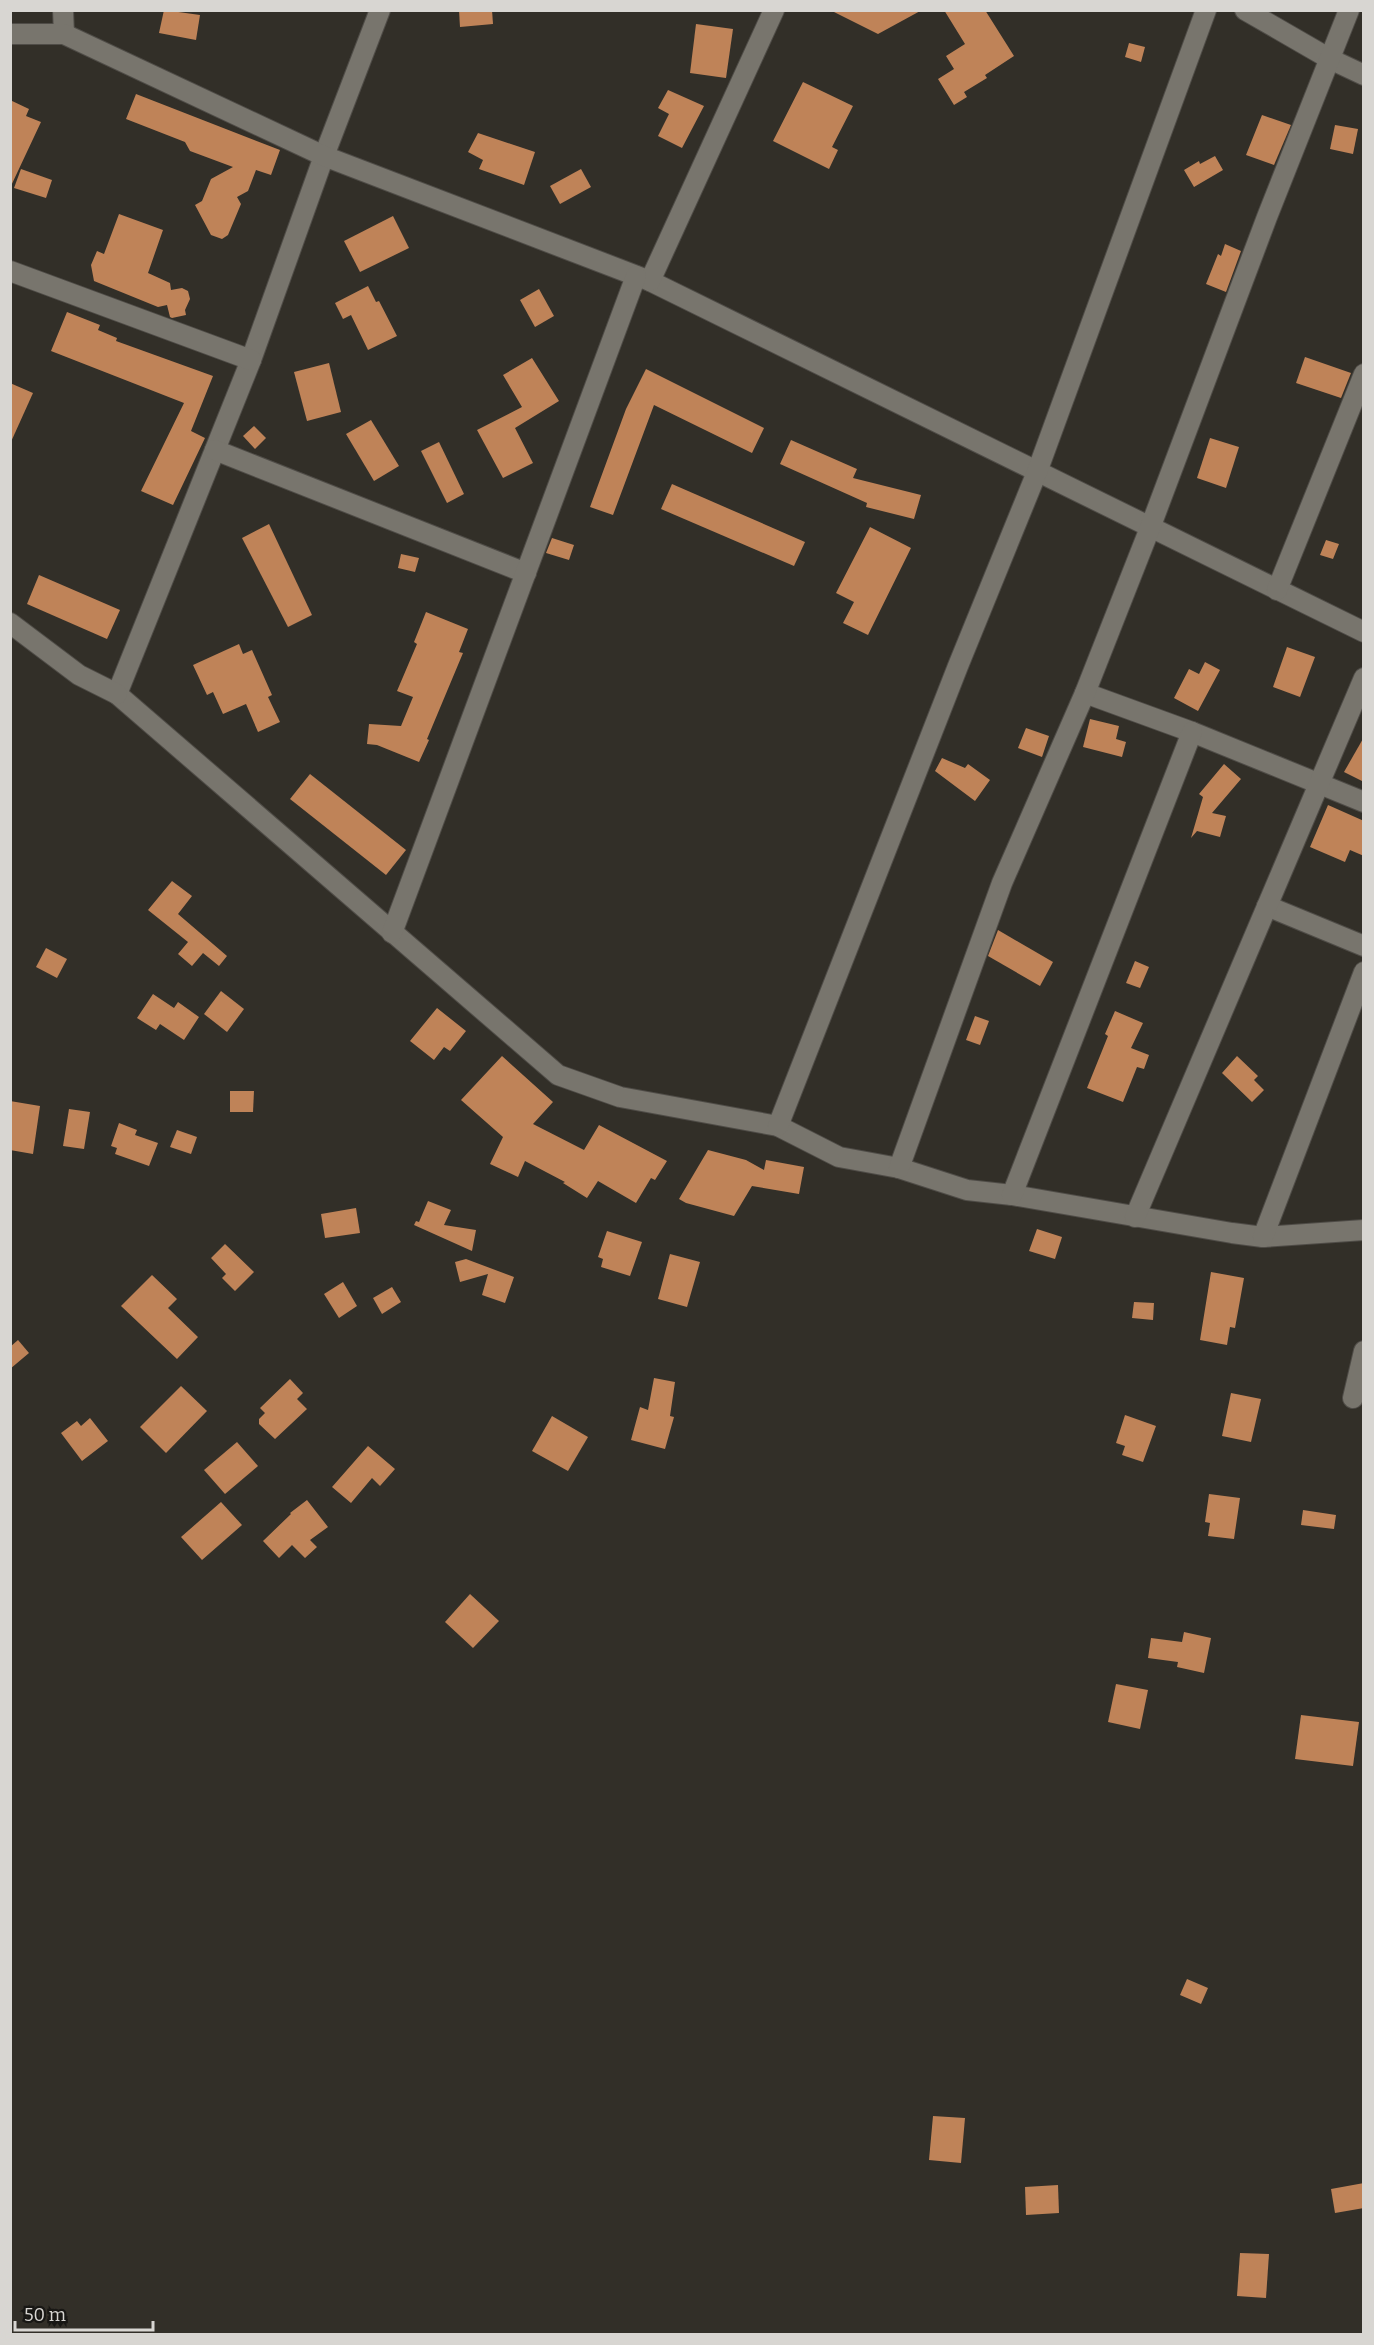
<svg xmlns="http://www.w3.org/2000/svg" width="1374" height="2345" viewBox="0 0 1374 2345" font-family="Bitter,serif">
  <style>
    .building { fill: #bf8358 }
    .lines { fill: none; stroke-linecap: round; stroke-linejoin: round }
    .minor-casing { stroke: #4f4c47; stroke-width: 22 }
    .minor { stroke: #78756d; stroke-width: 20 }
  </style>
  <rect width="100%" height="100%" fill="#322f28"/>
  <!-- building -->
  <g class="building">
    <path d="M164,10L200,15L196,40L159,33Z"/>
    <path d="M459,10H492L493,24L460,27Z"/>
    <path d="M830,10H922L878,34Z"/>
    <path d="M944,10H985L1014,56L985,75L987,78L964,92L967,97L954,105L938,79L954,69L946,56L965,44Z"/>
    <path d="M696,24L733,29L726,78L690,73Z"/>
    <path d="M1129,43L1145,47L1141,62L1125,57Z"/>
    <path d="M803,82L853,106L832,147L838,150L829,169L773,141Z"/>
    <path d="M668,90L704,106L682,148L658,136L669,114L658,108Z"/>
    <path d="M136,94L280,150L271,175L256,170L248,191L237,197L241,204L228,235L222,239L211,235L195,205L202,201L211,179L233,167L190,151L185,142L126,119Z"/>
    <path d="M10,100L29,109L26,116L41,122L10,188Z"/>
    <path d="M1262,115L1291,125L1274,165L1246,155Z"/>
    <path d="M1335,125L1358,129L1353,154L1330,149Z"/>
    <path d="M478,133L535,152L524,185L479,169L483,160L468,152Z"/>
    <path d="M1215,156L1223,170L1194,187L1184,170L1199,161L1200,164Z"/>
    <path d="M21,169L52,180L46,198L14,188Z"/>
    <path d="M581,169L591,187L560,204L550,186Z"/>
    <path d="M119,214L163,230L148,273L170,283L171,290L182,288L188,291L190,299L185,310L186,315L172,318L170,317L167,305L158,307L94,281L91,265L97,251L104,254Z"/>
    <path d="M393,216L409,248L360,272L344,241Z"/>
    <path d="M1225,244L1241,251L1226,292L1206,284L1218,254L1221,256Z"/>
    <path d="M368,286L376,302L379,301L397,336L368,350L351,315L343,319L335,303Z"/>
    <path d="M539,289L554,316L535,327L520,300Z"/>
    <path d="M67,312L100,325L98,330L117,338L116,341L213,376L191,431L205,438L173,505L141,491L184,403L51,351Z"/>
    <path d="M1305,357L1351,373L1341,398L1296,383Z"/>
    <path d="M532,358L559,401L515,428L533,463L503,478L477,430L522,407L503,375Z"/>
    <path d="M329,363L341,412L307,421L294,372Z"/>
    <path d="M646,369L764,428L752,453L654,405L613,515L590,507L626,409Z"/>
    <path d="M10,383L33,393L10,444Z"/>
    <path d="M371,420L399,466L374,481L346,434Z"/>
    <path d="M254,426L266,438L255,449L243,436Z"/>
    <path d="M1210,438L1239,447L1226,488L1197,478Z"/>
    <path d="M791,440L857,469L853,478L921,495L914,519L866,507L867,503L780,464Z"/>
    <path d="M439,442L464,494L447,503L421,451Z"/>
    <path d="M672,484L805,542L794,566L661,509Z"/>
    <path d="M269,524L312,615L288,627L242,538Z"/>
    <path d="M870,527L911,548L868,635L843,623L854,602L836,593Z"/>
    <path d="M552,538L574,545L569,560L546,553Z"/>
    <path d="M1326,540L1339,544L1333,559L1320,555Z"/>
    <path d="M401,554L419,558L415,572L398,568Z"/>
    <path d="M39,575L120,610L107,639L27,604Z"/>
    <path d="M426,612L468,629L459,652L463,653L427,739L429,740L419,762L377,745L367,744L369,724L401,726L413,697L397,691L417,644L414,642Z"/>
    <path d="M239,644L243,654L252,650L272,695L268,697L280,722L258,732L246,704L223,714L213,692L207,695L193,665Z"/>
    <path d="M1287,647L1315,657L1300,697L1273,687Z"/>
    <path d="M1205,662L1220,670L1198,711L1174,698L1189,669L1199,674Z"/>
    <path d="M1090,719L1119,726L1116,739L1126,742L1122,757L1083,747Z"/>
    <path d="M1026,728L1049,736L1042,757L1018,748Z"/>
    <path d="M1364,737V782L1344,772Z"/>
    <path d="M942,758L965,768L968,764L990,780L975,801L935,771Z"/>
    <path d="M1224,764L1241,779L1212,813L1226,816L1220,837L1197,831L1191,838L1203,797L1199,794Z"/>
    <path d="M310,774L406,850L386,875L290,799Z"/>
    <path d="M1328,805L1364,821V856L1350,850L1345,862L1310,847Z"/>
    <path d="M172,881L192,896L178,914L227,956L219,966L203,953L192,966L178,954L188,942L148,910Z"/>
    <path d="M998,930L1053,962L1040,986L988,956Z"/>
    <path d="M46,948L67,959L57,978L36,967Z"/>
    <path d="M1135,961L1149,967L1140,988L1126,983Z"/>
    <path d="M221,991L244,1009L227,1032L204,1014Z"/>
    <path d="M153,994L174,1008L178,1002L199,1017L184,1040L160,1024L156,1030L137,1018Z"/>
    <path d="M437,1008L466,1031L450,1051L444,1047L434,1060L410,1041Z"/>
    <path d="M1115,1011L1143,1023L1131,1048L1149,1055L1144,1069L1137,1067L1123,1102L1087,1088L1108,1036L1105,1034Z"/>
    <path d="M975,1016L989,1021L980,1045L966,1040Z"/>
    <path d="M502,1056L553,1102L533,1124L584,1150L599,1125L667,1161L655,1180L651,1178L636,1203L598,1181L587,1198L563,1183L565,1182L525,1161L518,1177L490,1164L503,1137L461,1100Z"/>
    <path d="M1237,1056L1258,1076L1254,1080L1264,1090L1252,1102L1222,1073Z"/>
    <path d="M230,1091H254L253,1112H230Z"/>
    <path d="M10,1101L40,1106L33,1154L10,1150Z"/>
    <path d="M69,1109L90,1112L84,1149L63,1146Z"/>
    <path d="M119,1123L137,1130L135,1135L158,1143L149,1166L115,1154L117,1148L111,1146Z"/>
    <path d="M177,1130L197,1137L191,1154L170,1147Z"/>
    <path d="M708,1150L746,1160L764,1170L766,1160L804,1167L799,1194L752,1186L734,1216L686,1203L679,1199Z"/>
    <path d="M428,1201L451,1210L444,1225L476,1230L472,1251L414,1225L416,1221L419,1222Z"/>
    <path d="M356,1208L360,1233L325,1238L321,1214Z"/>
    <path d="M1037,1229L1062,1237L1055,1259L1029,1251Z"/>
    <path d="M607,1231L642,1242L630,1276L601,1267L603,1259L598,1257Z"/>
    <path d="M225,1244L254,1272L235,1291L222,1278L226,1274L211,1258Z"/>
    <path d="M670,1254L700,1262L687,1307L658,1299Z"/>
    <path d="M466,1259L514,1277L505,1303L482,1295L488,1274L460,1282L455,1262Z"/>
    <path d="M1211,1272L1244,1278L1235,1328L1230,1327L1227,1345L1200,1340Z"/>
    <path d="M152,1275L177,1299L168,1308L198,1337L177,1359L121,1306Z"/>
    <path d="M343,1282L357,1306L339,1318L324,1294Z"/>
    <path d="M392,1287L401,1302L382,1314L373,1298Z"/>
    <path d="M1134,1302L1154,1303L1153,1320L1132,1318Z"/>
    <path d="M18,1340L29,1353L10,1369V1347Z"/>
    <path d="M654,1378L675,1382L670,1416L674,1417L665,1449L631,1440L640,1407L648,1410Z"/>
    <path d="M290,1379L303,1393L297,1399L307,1409L275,1439L259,1424V1419L265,1413L260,1408Z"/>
    <path d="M181,1386L207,1411L166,1453L140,1427Z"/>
    <path d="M1231,1393L1261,1399L1251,1442L1222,1436Z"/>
    <path d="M1125,1415L1156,1426L1143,1462L1122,1455L1125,1446L1116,1443Z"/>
    <path d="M552,1416L588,1437L568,1471L532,1451Z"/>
    <path d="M90,1418L108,1441L82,1461L61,1433L77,1421L81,1426Z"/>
    <path d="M237,1442L258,1466L225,1494L204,1470Z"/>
    <path d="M368,1446L395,1469L380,1486L372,1478L351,1503L332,1487Z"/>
    <path d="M1209,1494L1240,1498L1234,1539L1208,1536L1210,1523L1205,1522Z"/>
    <path d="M307,1500L328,1527L310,1540L317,1547L305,1558L292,1545L279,1558L263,1541L291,1514L290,1513Z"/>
    <path d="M221,1502L242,1525L202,1560L181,1537Z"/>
    <path d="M1303,1510L1336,1515L1334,1529L1301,1525Z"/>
    <path d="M470,1594L499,1621L473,1648L445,1622Z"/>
    <path d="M1184,1632L1211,1638L1204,1673L1177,1667L1178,1662L1148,1658L1151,1638L1182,1642Z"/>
    <path d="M1116,1684L1148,1690L1140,1729L1108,1722Z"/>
    <path d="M1301,1715L1359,1722L1353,1766L1295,1759Z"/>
    <path d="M1187,1979L1208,1988L1201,2004L1180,1995Z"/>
    <path d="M933,2116L965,2118L961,2163L929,2160Z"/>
    <path d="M1364,2183V2208L1335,2213L1331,2189Z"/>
    <path d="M1058,2185L1059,2213L1026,2215L1025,2187Z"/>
    <path d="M1240,2253L1269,2254L1266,2298L1237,2296Z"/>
  </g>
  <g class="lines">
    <!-- minor casing -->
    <g class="minor-casing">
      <g id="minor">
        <path d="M63,10L64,34"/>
        <path d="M380,10L324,156L251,360L117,694L558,1075L620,1097L778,1126L839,1157L899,1168L967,1190L1012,1195L1232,1233L1263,1237L1364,1230"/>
        <path d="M1245,10L1330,59L1364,75"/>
        <path d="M10,34H64L324,156L650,281L1364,632"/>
        <path d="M10,271L251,360"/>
        <path d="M650,281L774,10"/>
        <path d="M215,450L526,573"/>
        <path d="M1277,590L1364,374"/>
        <path d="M10,623L79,675L117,694"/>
        <path d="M1085,693L1192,732L1364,802"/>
        <path d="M1267,906L1364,946"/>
        <path d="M392,933L636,276"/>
        <path d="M778,1126L958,666L1037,472L1206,10"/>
        <path d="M899,1168L1002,883L1085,693L1150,528L1267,217L1349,10"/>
        <path d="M1012,1195L1192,732"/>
        <path d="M1135,1217L1364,678"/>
        <path d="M1263,1237L1364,972"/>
        <path d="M1353,1398L1364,1351"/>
      </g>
    </g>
    <!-- minor -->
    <use href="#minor" class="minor"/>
  </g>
  <!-- border -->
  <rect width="1374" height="2345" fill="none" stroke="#d8d6d2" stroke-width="24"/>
  <!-- scale -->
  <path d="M15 2321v9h138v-9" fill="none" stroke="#d8d6d2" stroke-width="3"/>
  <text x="24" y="2321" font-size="18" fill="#d8d6d2" stroke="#181714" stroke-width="4.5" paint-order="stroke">50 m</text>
</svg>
